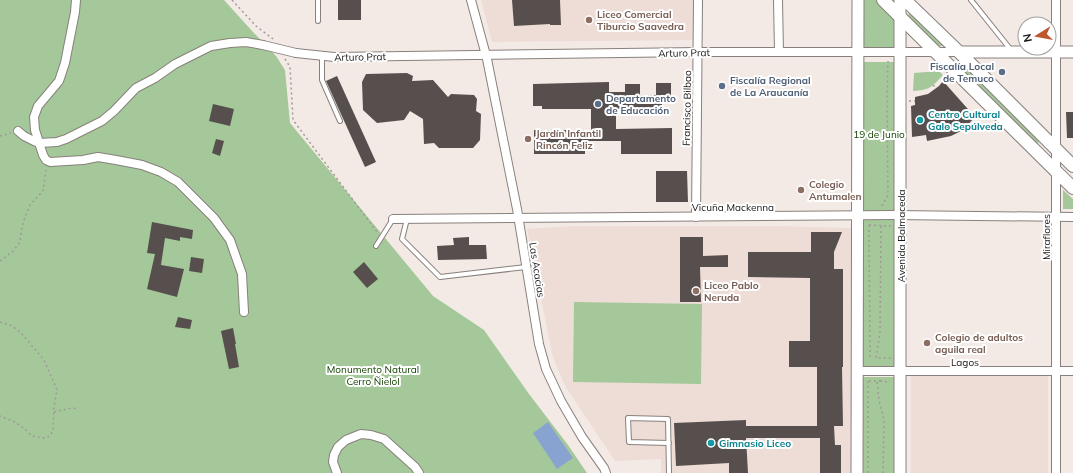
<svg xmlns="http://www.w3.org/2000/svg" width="1073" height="473" viewBox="0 0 1073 473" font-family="Mulish,sans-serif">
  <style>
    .built { fill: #eeddd6 }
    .green { fill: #a4c89a }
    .water { fill: #89a3d1 }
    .building { fill: #574f4d }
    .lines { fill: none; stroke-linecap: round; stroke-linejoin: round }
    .lane-casing { stroke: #88807c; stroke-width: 6 }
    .street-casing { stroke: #88807c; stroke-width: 10 }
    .secondary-casing { stroke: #88807c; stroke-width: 13 }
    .primary-casing { stroke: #88807c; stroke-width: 14 }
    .path { stroke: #a09996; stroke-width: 1.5; stroke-dasharray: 2 3; stroke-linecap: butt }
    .lane { stroke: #fff; stroke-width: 4 }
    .street { stroke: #fff; stroke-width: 8 }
    .secondary { stroke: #fff; stroke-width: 11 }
    .primary { stroke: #fff; stroke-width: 12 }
    .street-bridge-casing { stroke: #88807c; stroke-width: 10; stroke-linecap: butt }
    .street-bridge { stroke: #fff; stroke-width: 8 }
    .education-dot { fill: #8d6e63; stroke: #fff; stroke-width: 1.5 }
    .service-dot { fill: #5c6f8a; stroke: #fff; stroke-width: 1.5 }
    .culture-dot { fill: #0f9aa8; stroke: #fff; stroke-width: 1.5 }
    .labels { text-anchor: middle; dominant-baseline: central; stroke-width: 4; stroke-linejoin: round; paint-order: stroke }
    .education-label { font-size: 10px; font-weight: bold; fill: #785e54; stroke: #fff; text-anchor: start }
    .street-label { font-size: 10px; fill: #161312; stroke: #fff }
    .service-label { font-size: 10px; font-weight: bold; fill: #4e5e75; stroke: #fff; text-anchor: start }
    .culture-label { font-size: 10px; font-weight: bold; fill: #0d838f; stroke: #fff; text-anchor: start }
    .park-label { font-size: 10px; fill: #124101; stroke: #fff }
  </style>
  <rect width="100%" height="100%" fill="#f3eae6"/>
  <!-- built -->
  <g class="built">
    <path d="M481,0H693V40L492,42Z"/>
    <path d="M572,226H776L851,228L852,473H661V459L615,461L565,386L555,363L552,353L527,229Z"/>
    <rect x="911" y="376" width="137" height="97"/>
  </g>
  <!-- green -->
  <g class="green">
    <path d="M0,0H224L253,32L276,56L285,70L290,123L433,296L484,330L529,394L568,445L587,473H0Z"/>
    <path d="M861,0H878L896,17V49L861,48Z"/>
    <path d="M909,11L946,46H936L908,18Z"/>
    <path d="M861,62H896L898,212L860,213Z"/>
    <path d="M962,62L1039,138L1038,146L953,63Z"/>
    <path d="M939,71L943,75C932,87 930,90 913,91L914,73Z"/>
    <path d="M1063,190L1073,199V209H1063Z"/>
    <path d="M897,219V368L861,367L862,220Z"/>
    <path d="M574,302L702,304L701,384L573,382Z"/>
    <path d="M863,377H896L895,473H863Z"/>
  </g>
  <!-- water -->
  <path class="water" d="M548,422L573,458L557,469L533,433Z"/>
  <!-- building -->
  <g class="building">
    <rect x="338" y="0" width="23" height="20"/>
    <path d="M512,0H560L561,25H550V24L514,26Z"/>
    <path d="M407,73L413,76L412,81L433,80L448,97L451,94L474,95L477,99L476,111L481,114L480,140L473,148H439L434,143L424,144L423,119L410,111L404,120L377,123L363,110L362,82L366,74Z"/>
    <path d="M337,76L376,162L365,167L326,81Z"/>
    <path d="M943,81L975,117L963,130L951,136L927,141L926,135L912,137L911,106L915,105V97L928,94L939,86Z"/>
    <path d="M609,82V92H625V84H640V95H656V83H671V103H662V109H616V129L672,128V154H621V141H585V154H534V130H591V109H542V106H533V84Z"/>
    <path d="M213,104L234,109L230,126L209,121Z"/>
    <path d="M1066,112H1073V138H1067Z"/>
    <path d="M216,139L224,141L220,156L212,153Z"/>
    <path d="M656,171H687L688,202H656Z"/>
    <path d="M152,222L193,230L192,239L180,237V241L165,238L161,265L184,269L177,297L147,289L155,254L147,253Z"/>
    <path d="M811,232H842L834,252V269H843V367H842L843,426H834L835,445H841V473H820V438H746L748,473H729V463L676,466L674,423L746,420V426H817V367H789V341H810V278L748,277V252H811Z"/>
    <path d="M469,237V245H486L487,259L438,260L437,246L454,245L453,238Z"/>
    <path d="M680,237H703V256L728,255V267H700L701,302H680Z"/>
    <path d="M191,257L204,259L202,273L189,271Z"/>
    <path d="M364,262L378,279L367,288L353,272Z"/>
    <path d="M178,317L192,320L190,329L175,327Z"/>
    <path d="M233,328L236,344H235L239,367L229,369L221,331Z"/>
  </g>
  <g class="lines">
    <!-- lane casing -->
    <g class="lane-casing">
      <g id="lane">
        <path d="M971,0L1011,50"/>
        <path d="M318,21V0"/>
        <path d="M322,57V80L340,121"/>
        <path d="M407,219L402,239L440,277L526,267"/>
        <path d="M376,246L393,219"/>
        <path d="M669,443L629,442L628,418L668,419L669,473"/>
      </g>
    </g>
    <!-- street casing -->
    <g class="street-casing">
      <g id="street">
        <path d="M76,0L75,12L65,63L59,81L38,106L34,117L35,130L43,155L46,160L50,162L83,160L98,157L116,160L142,165L161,172L178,182L214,218L230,240L242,274L244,312"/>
        <path d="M471,0L487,59L517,209L539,344L546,369L561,401L582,437L604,468L606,473"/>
        <path d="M778,0L779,52"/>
        <path d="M1056,0V473"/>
        <path d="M296,53L334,57L698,52H959"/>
        <path d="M18,131L24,136L34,141L39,143L57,142L66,139L102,121L114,111L136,88L155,78L175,64L211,46L230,43L246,42L263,45"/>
        <path d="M696,217L698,0"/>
        <path d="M393,219L895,215L1073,217"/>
        <path d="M857,371H1073"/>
        <path d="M337,473L333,462L334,455L338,447L346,440L361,434L371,435L384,439L415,467L419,473"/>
      </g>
    </g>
    <!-- secondary casing -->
    <g class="secondary-casing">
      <g id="secondary">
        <path d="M900,0V473"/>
        <path d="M959,52H1073"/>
        <path d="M857,473L858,0"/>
      </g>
    </g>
    <!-- primary casing -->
    <g class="primary-casing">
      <g id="primary">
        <path d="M883,0L1073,188"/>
        <path d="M905,0L959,52L1073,166"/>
      </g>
    </g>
    <!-- path -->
    <g class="path">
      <path d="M232,0L256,26L273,39"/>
      <path d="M285,59L290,67L293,120L377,232"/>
      <path d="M933,85L936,88"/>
      <path d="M909,101H915"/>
      <path d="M0,136L11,133"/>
      <path d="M882,206L888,195L887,99L888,61"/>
      <path d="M869,225L870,358"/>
      <path d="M869,225L891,226"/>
      <path d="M881,226L880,333L876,358H891"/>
      <path d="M0,261L13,251L20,242L22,227L25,217L30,205L43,191L46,170"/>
      <path d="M0,322L12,326L21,333L44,360L51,376L57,390L54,407L53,430L50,436L45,438L32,436L25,429L15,422L0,416"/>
      <path d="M880,380V381H877L879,400L884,420L883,473"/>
      <path d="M869,381H877"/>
      <path d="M880,381L890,382"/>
      <path d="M54,412L72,408L78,409"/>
      <path d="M868,473V381"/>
    </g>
    <!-- lane -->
    <use href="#lane" class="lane"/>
    <!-- street -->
    <use href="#street" class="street"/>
    <!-- secondary -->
    <use href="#secondary" class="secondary"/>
    <!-- primary -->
    <use href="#primary" class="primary"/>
    <!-- street-bridge casing -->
    <g class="street-bridge-casing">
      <path id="street-bridge" d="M263,45L296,53"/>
    </g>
    <!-- street-bridge -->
    <use href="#street-bridge" class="street-bridge"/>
  </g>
  <!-- markers -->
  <g class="education-dot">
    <circle cx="589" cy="20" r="4"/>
    <circle cx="528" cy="139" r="4"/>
    <circle cx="801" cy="190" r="4"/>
    <circle cx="696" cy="291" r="4"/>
    <circle cx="927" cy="343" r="4"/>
  </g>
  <g class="service-dot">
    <circle cx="1002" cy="72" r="4"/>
    <circle cx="722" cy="86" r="4"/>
    <circle cx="598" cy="104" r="4"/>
  </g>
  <g class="culture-dot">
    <circle cx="920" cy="120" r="4"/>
    <circle cx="711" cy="443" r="4"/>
  </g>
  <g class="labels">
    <!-- education labels -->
    <g class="education-label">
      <text x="597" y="14">Liceo Comercial<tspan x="597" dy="12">Tiburcio Saavedra</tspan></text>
      <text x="536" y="133">Jardín Infantil<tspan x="536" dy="12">Rincón Feliz</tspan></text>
      <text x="809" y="184">Colegio<tspan x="809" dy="12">Antumalen</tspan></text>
      <text x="704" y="285">Liceo Pablo<tspan x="704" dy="12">Neruda</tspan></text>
      <text x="935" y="337">Colegio de adultos<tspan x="935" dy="12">aguila real</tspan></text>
    </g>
    <!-- street labels -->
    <g class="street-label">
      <text transform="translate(684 53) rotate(-1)">Arturo Prat</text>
      <text transform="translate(360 57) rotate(-1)">Arturo Prat</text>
      <text transform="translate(687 108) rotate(-89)">Francisco Bilbao</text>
      <text x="733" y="207">Vicuña Mackenna</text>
      <text transform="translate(901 236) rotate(-90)">Avenida Balmaceda</text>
      <text transform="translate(1046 237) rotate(-90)">Miraflores</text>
      <text transform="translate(537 270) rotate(81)">Las Acacias</text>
      <text x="965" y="362">Lagos</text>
    </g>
    <!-- service labels -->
    <g class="service-label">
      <text x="994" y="66" text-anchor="end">Fiscalía Local<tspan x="994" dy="12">de Temuco</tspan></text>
      <text x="730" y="80">Fiscalía Regional<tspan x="730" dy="12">de La Araucanía</tspan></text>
      <text x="606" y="98">Departamento<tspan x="606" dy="12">de Educación</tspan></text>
    </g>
    <!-- culture labels -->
    <g class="culture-label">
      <text x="928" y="114">Centro Cultural<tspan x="928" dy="12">Galo Sepúlveda</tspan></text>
      <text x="719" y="443">Gimnasio Liceo</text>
    </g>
    <!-- park labels -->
    <g class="park-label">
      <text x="879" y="134">19 de Junio</text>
      <text x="373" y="369">Monumento Natural<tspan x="373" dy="12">Cerro Ñielol</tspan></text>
    </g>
  </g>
  <!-- north arrow -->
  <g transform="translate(1037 36) rotate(259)"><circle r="19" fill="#ffffff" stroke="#a2a1a0"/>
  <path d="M0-3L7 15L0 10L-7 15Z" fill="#be572d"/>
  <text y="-6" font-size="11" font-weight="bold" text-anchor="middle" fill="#161312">N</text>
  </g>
</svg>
